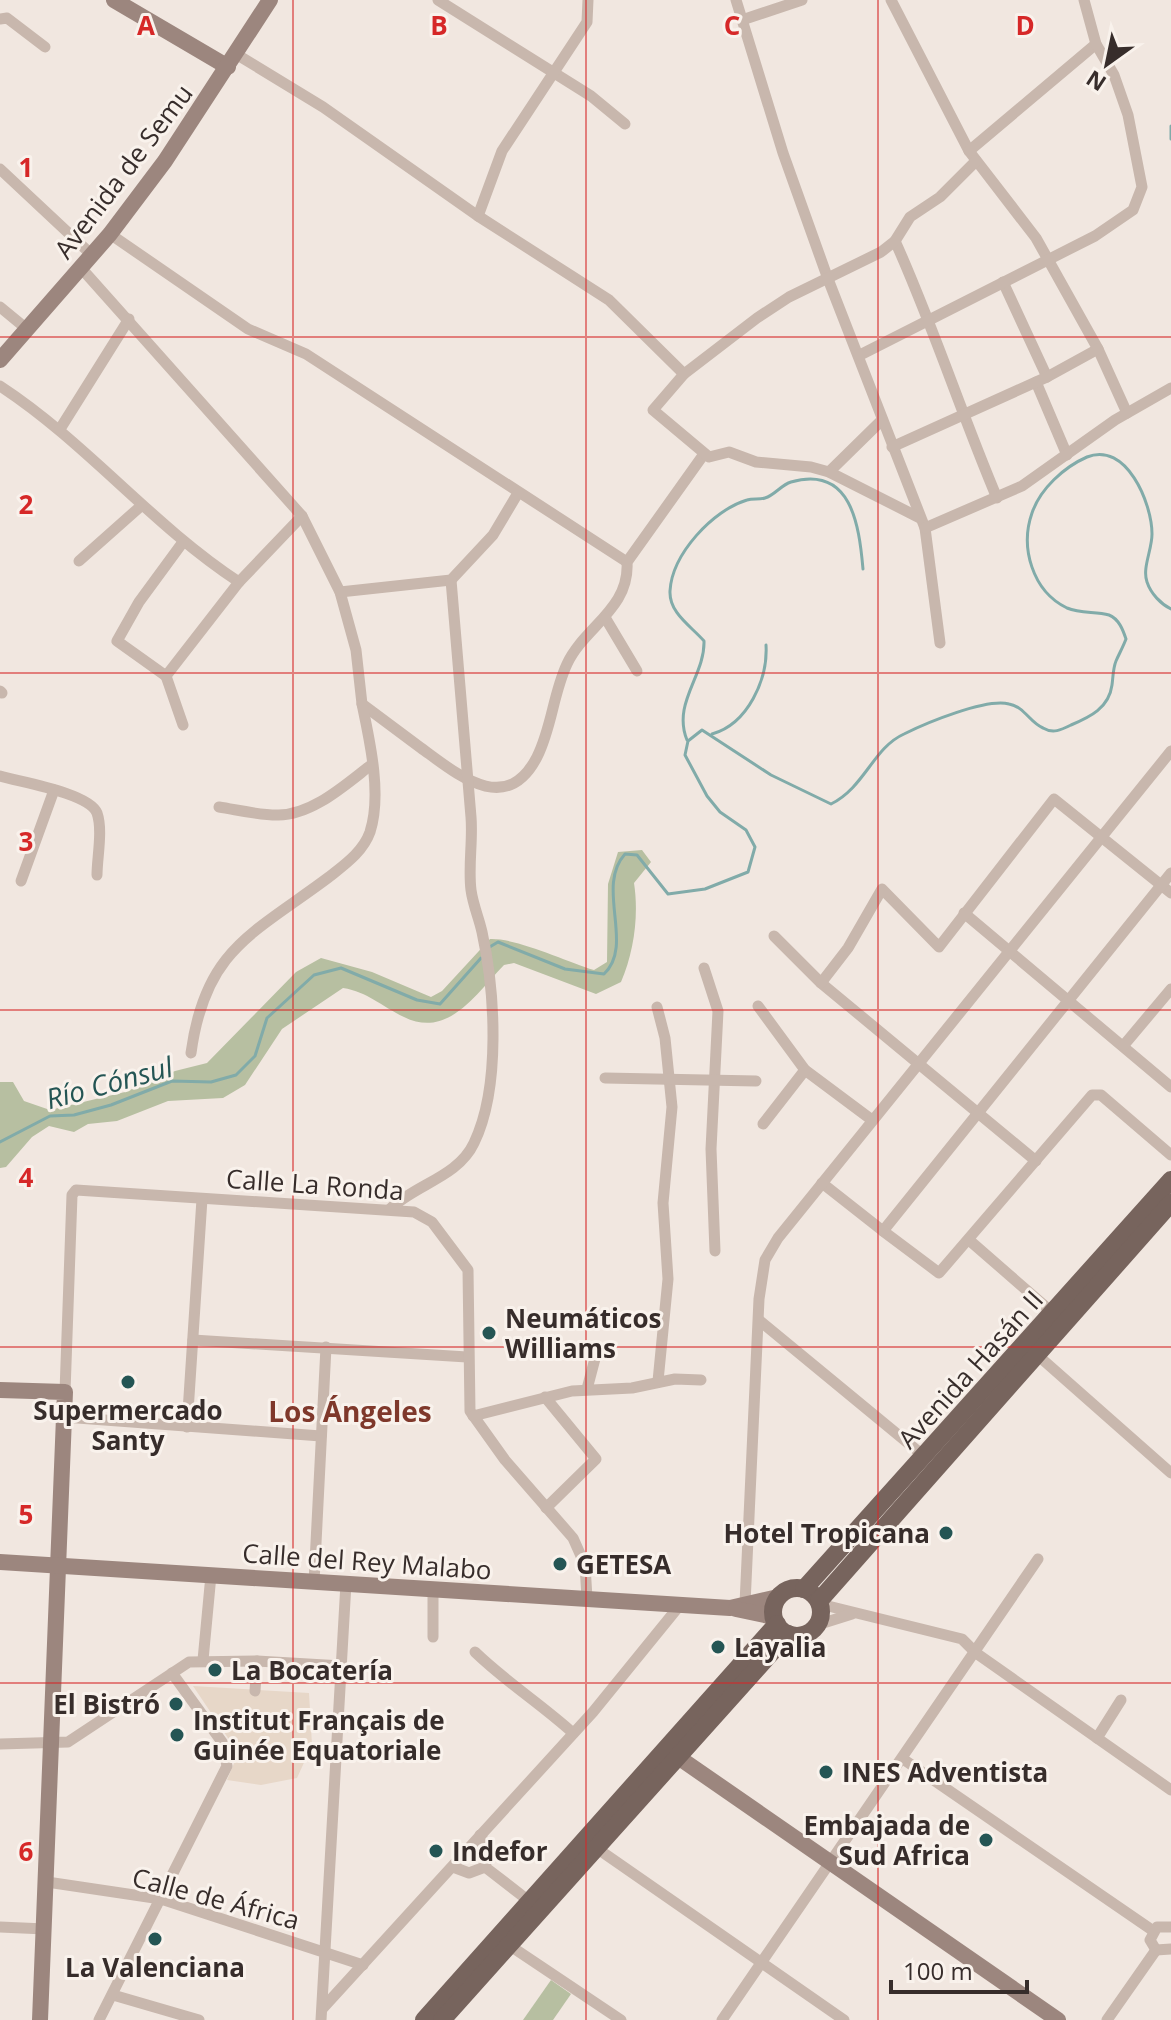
<svg xmlns="http://www.w3.org/2000/svg" width="1171" height="2020" viewBox="0 0 1171 2020" font-family="'Open Sans',sans-serif">
  <style>
    .green { fill: #b7bfa1 }
    .plaza { fill: #e7d7c8 }
    .lines { fill: none; stroke-linecap: round; stroke-linejoin: round }
    .stream { stroke: #81aba9; stroke-width: 3 }
    .street { stroke: #c8b7ad; stroke-width: 11 }
    .secondary { stroke: #9c867e; stroke-width: 16 }
    .primary { stroke: #77645d; stroke-width: 18 }
    .grid { fill: none; stroke: #d62828; stroke-width: 2; stroke-opacity: 0.55 }
    .poi-dot { fill: #245554; stroke: #f9f2ec; stroke-width: 3 }
    .labels { text-anchor: middle; dominant-baseline: central; stroke-width: 6; stroke-linejoin: round; paint-order: stroke }
    .street-label { font-size: 26px; fill: #372d2b; stroke: #f9f2ec }
    .poi-label { font-size: 26px; font-weight: bold; fill: #372d2b; stroke: #f9f2ec; text-anchor: start }
    .water-label { font-size: 28px; font-style: italic; fill: #245554; stroke: #f9f2ec }
    .neighbourhood-label { font-size: 28px; font-weight: bold; fill: #7f382b; stroke: #f9f2ec }
    .grid-label { font-size: 26px; text-anchor: middle; font-weight: bold; fill: #d62828; stroke: #f9f2ec; stroke-width: 6; stroke-linejoin: round; paint-order: stroke }
  </style>
  <rect width="100%" height="100%" fill="#f1e7e0"/>
  <!-- green -->
  <g class="green">
    <path d="M642,850L651,862L634,883C639,915 634,952 621,982L596,994L514,963L504,965C476,994 448,1039 404,1017C381,1006 368,992 343,988L282,1029L245,1085L223,1098L168,1101L117,1121L88,1124L74,1132L49,1126L32,1137L6,1167L0,1168V1082H13L24,1101L50,1110L125,1092L175,1071L207,1063L296,972L321,958L372,972L431,997L442,991L490,939C517,938 565,961 594,970L607,962L608,884L618,852Z"/>
    <path d="M551,1980L571,1994L553,2020H523Z"/>
  </g>
  <!-- plaza -->
  <path class="plaza" d="M193,1686L309,1693L312,1745L297,1778L261,1785L227,1780L235,1761L232,1744Z"/>
  <g class="lines">
    <!-- stream -->
    <g class="stream">
      <path d="M1171,126V139"/>
      <path d="M712,734C748,724 768,679 766,645"/>
      <path d="M687,740C672,703 705,676 704,641C691,626 669,613 670,591C672,554 713,510 747,500C753,498 759,500 765,498C775,495 781,485 791,482C851,465 859,524 863,569"/>
      <path d="M488,948L498,942L565,969L604,974C635,945 595,887 625,854L637,855L668,894L705,889L748,872L755,847L746,830L720,812L707,796L685,755L688,741L702,730L771,775L831,804C865,787 873,748 904,734C926,723 986,698 1009,704C1025,707 1029,722 1043,728C1053,734 1061,730 1071,725C1090,717 1109,708 1112,685C1113,678 1113,668 1116,661C1119,654 1123,647 1126,639C1123,630 1119,619 1109,615C1096,611 1081,614 1067,608C1032,591 1020,547 1032,513C1040,489 1064,467 1087,457C1126,441 1152,503 1152,534C1152,550 1142,568 1147,582C1151,594 1161,604 1171,609"/>
      <path d="M0,1142L50,1116L74,1115L111,1105L172,1081L211,1082L236,1075L255,1056L267,1018L314,975L341,968L417,1000L440,1004L481,958"/>
    </g>
    <!-- street -->
    <g class="street">
      <path d="M438,0L591,96L625,124"/>
      <path d="M736,0L783,153L828,279L925,528L940,643"/>
      <path d="M891,0L969,151L1036,238L1098,349L1127,413"/>
      <path d="M0,19L7,18L45,47"/>
      <path d="M742,20L802,0"/>
      <path d="M236,54L323,107L478,216L609,300L684,374"/>
      <path d="M969,151L1096,44"/>
      <path d="M0,169L93,256"/>
      <path d="M478,216L502,151L587,22L588,0"/>
      <path d="M110,234L248,329L306,354L627,562"/>
      <path d="M895,241C933,325 961,413 997,498"/>
      <path d="M82,269L302,516L340,592L356,650L362,704C382,719 401,733 421,748C457,774 506,817 537,757C552,727 553,694 567,664C584,627 630,609 627,562L704,454"/>
      <path d="M1003,282L1047,377"/>
      <path d="M0,307L28,330"/>
      <path d="M860,355L1095,236L1133,210L1142,187L1128,115L1114,75L1096,44L1084,0"/>
      <path d="M1036,382L1067,455"/>
      <path d="M0,386C87,443 152,525 239,582"/>
      <path d="M60,429L129,319"/>
      <path d="M892,447L1047,377L1098,349"/>
      <path d="M829,472L882,420"/>
      <path d="M920,518L829,472L811,467L756,462L729,452L709,457L653,410L684,374L757,318L789,297L881,252L895,241L910,217L940,197L976,161"/>
      <path d="M925,528L1022,486L1115,420L1171,388"/>
      <path d="M79,561L141,506"/>
      <path d="M340,592L451,580L493,535L518,493"/>
      <path d="M606,619L637,671"/>
      <path d="M166,676L117,641L139,602L183,542"/>
      <path d="M0,691L2,693"/>
      <path d="M183,725L166,676L239,582L302,516"/>
      <path d="M0,776C20,782 89,793 97,813C103,830 97,858 97,875"/>
      <path d="M219,807C238,810 258,815 277,815C311,816 345,785 371,765"/>
      <path d="M21,881L54,790"/>
      <path d="M964,913L1171,1087"/>
      <path d="M774,936L821,983L1036,1161"/>
      <path d="M704,968L718,1011L711,1149L715,1251"/>
      <path d="M821,983L848,948L882,889L939,947L1054,799L1171,893"/>
      <path d="M758,1006L805,1070L872,1120"/>
      <path d="M657,1007L665,1038L672,1107L663,1203L668,1279L658,1381"/>
      <path d="M1124,1045L1171,989"/>
      <path d="M191,1053C205,949 253,934 329,877C344,865 363,852 370,832C382,795 370,742 362,704"/>
      <path d="M605,1078L756,1081"/>
      <path d="M763,1124L805,1070"/>
      <path d="M822,1183L883,1231L1171,873"/>
      <path d="M390,1209C416,1184 458,1177 474,1143C501,1087 495,991 482,932C479,918 473,905 471,890C468,866 473,841 471,817C464,738 457,659 451,580"/>
      <path d="M883,1231L939,1273L1092,1095H1101L1171,1155"/>
      <path d="M969,1240L1054,1314"/>
      <path d="M760,1321L925,1457"/>
      <path d="M193,1340L467,1357"/>
      <path d="M1034,1352L1171,1473"/>
      <path d="M587,1389L597,1351"/>
      <path d="M65,1392L72,1195L76,1190L414,1212L432,1222L468,1270L470,1411L505,1460L573,1538L585,1565L587,1598"/>
      <path d="M545,1397L596,1459L546,1508"/>
      <path d="M473,1416L572,1391L632,1388L675,1379L701,1380"/>
      <path d="M64,1417L321,1436"/>
      <path d="M187,1427L202,1199"/>
      <path d="M314,1582L326,1347"/>
      <path d="M433,1591V1637"/>
      <path d="M745,1604L759,1299L765,1260L778,1238L1171,751"/>
      <path d="M820,1604L962,1639L976,1653L1171,1790"/>
      <path d="M817,1625L852,1614"/>
      <path d="M475,1652C506,1682 541,1704 573,1733"/>
      <path d="M203,1660L211,1575"/>
      <path d="M255,1691L257,1661"/>
      <path d="M1097,1738L1121,1700"/>
      <path d="M0,1744L68,1742L189,1662L257,1661L342,1666"/>
      <path d="M903,1759L1152,1930"/>
      <path d="M595,1847L844,2020"/>
      <path d="M453,1867L469,1873L485,1867L489,1850L480,1835"/>
      <path d="M485,1867L529,1901"/>
      <path d="M47,1882L161,1899L363,1965"/>
      <path d="M0,1927L45,1929"/>
      <path d="M1171,1927H1157L1150,1940L1156,1950L1171,1949"/>
      <path d="M509,1945L621,2020"/>
      <path d="M113,1995L199,2020"/>
      <path d="M323,2008L593,1712L680,1605"/>
      <path d="M99,2020L227,1766L222,1742L172,1673"/>
      <path d="M321,2020L346,1583"/>
      <path d="M722,2020L1038,1559"/>
      <path d="M1107,2020L1156,1950"/>
    </g>
    <!-- secondary -->
    <g class="secondary">
      <path d="M114,0L228,67"/>
      <path d="M0,360L110,234L165,161L270,0"/>
      <path d="M0,1390L65,1392L40,2020"/>
      <path d="M0,1562L730,1608L778,1597"/>
      <path d="M736,1609L774,1617"/>
      <path d="M678,1757L1058,2020"/>
    </g>
    <!-- primary -->
    <g class="primary">
      <circle cx="797" cy="1612" r="24"/>
      <path d="M804,1589L1171,1180"/>
      <path d="M819,1601L1171,1203"/>
      <path d="M424,2020L777,1624"/>
      <path d="M442,2020L788,1634"/>
    </g>
  </g>
  <!-- grid -->
  <path class="grid" d="M293,0V2020M586,0V2020M878,0V2020M0,337H1171M0,673H1171M0,1010H1171M0,1347H1171M0,1683H1171"/>
  <!-- markers -->
  <g class="poi-dot">
    <circle cx="489" cy="1333" r="8"/>
    <circle cx="128" cy="1382" r="8"/>
    <circle cx="946" cy="1533" r="8"/>
    <circle cx="560" cy="1564" r="8"/>
    <circle cx="718" cy="1647" r="8"/>
    <circle cx="215" cy="1670" r="8"/>
    <circle cx="176" cy="1704" r="8"/>
    <circle cx="177" cy="1735" r="8"/>
    <circle cx="826" cy="1772" r="8"/>
    <circle cx="986" cy="1840" r="8"/>
    <circle cx="436" cy="1851" r="8"/>
    <circle cx="155" cy="1939" r="8"/>
  </g>
  <g class="labels">
    <!-- street labels -->
    <g class="street-label">
      <text transform="translate(123 171) rotate(-53)">Avenida de Semu</text>
      <text transform="translate(315 1184) rotate(4)">Calle La Ronda</text>
      <text transform="translate(970 1369) rotate(-48)">Avenida Hasán II</text>
      <text transform="translate(367 1561) rotate(4)">Calle del Rey Malabo</text>
      <text transform="translate(216 1898) rotate(15)">Calle de África</text>
    </g>
    <!-- poi labels -->
    <g class="poi-label">
      <text x="505" y="1318">Neumáticos<tspan x="505" dy="30">Williams</tspan></text>
      <text x="128" y="1410" text-anchor="middle">Supermercado<tspan x="128" dy="30">Santy</tspan></text>
      <text x="930" y="1533" text-anchor="end">Hotel Tropicana</text>
      <text x="576" y="1564">GETESA</text>
      <text x="734" y="1647">Layalia</text>
      <text x="231" y="1670">La Bocatería</text>
      <text x="160" y="1704" text-anchor="end">El Bistró</text>
      <text x="193" y="1720">Institut Français de<tspan x="193" dy="30">Guinée Equatoriale</tspan></text>
      <text x="842" y="1772">INES Adventista</text>
      <text x="970" y="1825" text-anchor="end">Embajada de<tspan x="970" dy="30">Sud Africa</tspan></text>
      <text x="452" y="1851">Indefor</text>
      <text x="155" y="1967" text-anchor="middle">La Valenciana</text>
    </g>
    <!-- water labels -->
    <g class="water-label">
      <text transform="translate(109 1082) rotate(-15)">Río Cónsul</text>
    </g>
    <!-- neighbourhood labels -->
    <g class="neighbourhood-label">
      <text x="350" y="1411">Los Ángeles</text>
    </g>
  </g>
  <g class="grid-label">
    <text x="146" y="35">A</text>
    <text x="439" y="35">B</text>
    <text x="732" y="35">C</text>
    <text x="1025" y="35">D</text>
    <text x="26" y="177">1</text>
    <text x="26" y="514">2</text>
    <text x="26" y="851">3</text>
    <text x="26" y="1187">4</text>
    <text x="26" y="1524">5</text>
    <text x="26" y="1861">6</text>
  </g>
  <!-- north arrow -->
  <g transform="translate(1107 64) rotate(213)" stroke="#f9f2ec" stroke-width="6" paint-order="stroke">
  <path d="M0-6L14 30L0 20L-14 30Z" fill="#372d2b"/>
  <text y="-12" font-size="22" font-weight="bold" text-anchor="middle" fill="#372d2b">N</text>
  </g>
  <!-- scale -->
  <path d="M891 1980v12h136v-12" fill="none" stroke="#372d2b" stroke-width="4"/>
  <text x="903" y="1980" font-size="24" fill="#372d2b" stroke="#f9f2ec" stroke-width="6" paint-order="stroke">100 m</text>
</svg>
